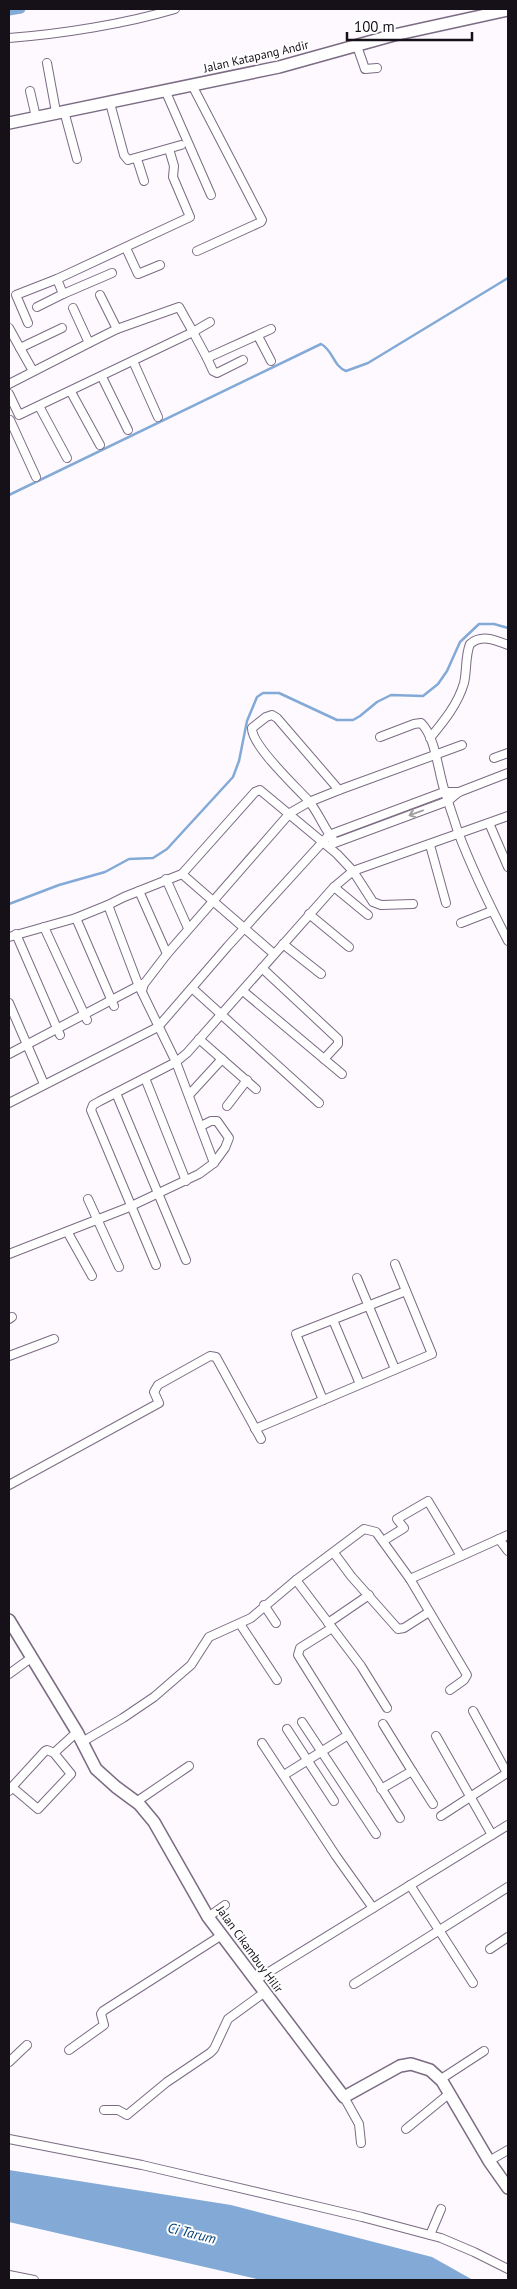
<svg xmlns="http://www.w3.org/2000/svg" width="517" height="2289" viewBox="0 0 517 2289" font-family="'PT Sans',sans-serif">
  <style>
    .water { fill: #83aad6 }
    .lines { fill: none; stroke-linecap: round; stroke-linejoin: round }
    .stream { stroke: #83aad6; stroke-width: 2.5 }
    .canal { stroke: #83aad6; stroke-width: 9 }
    .street-casing { stroke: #7b6b83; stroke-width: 10 }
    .secondary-casing { stroke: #7b6b83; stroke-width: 14 }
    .street { stroke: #fff; stroke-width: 8 }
    .secondary { stroke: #fff; stroke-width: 11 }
    .oneway { stroke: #a29fa3 }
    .labels { text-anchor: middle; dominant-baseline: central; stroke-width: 4; stroke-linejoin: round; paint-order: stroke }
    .street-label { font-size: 12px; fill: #161019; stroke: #fff }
    .water-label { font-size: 14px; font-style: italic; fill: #034075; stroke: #fff }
  </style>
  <rect width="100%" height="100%" fill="#fdf9ff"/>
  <!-- water -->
  <path class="water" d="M9,2170L231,2205L432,2257L473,2280H261L9,2222Z"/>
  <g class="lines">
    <!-- stream -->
    <g class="stream">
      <path d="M9,495L321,344C333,350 333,366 346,371L368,363L508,278"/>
      <path d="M9,904L59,885L105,872L129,859L153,858L167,849L233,777L239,761L247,721L257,697L263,693H279L337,720H353L360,716L377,702L391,695L423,696L438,684L447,671L460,642L479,624H494L508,628"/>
    </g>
    <!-- canal -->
    <path class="canal" d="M9,11L21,9"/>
    <!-- street casing -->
    <g class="street-casing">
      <g id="street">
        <path d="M9,38C61,34 125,24 175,9"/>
        <path d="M357,46L365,69L377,68"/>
        <path d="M47,63L56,112"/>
        <path d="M192,85L262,220L261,222L197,251"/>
        <path d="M165,90L211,195"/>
        <path d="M30,91L36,117"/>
        <path d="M110,103L124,155L128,160L181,145"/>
        <path d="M64,111L77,159"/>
        <path d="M137,159L144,181"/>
        <path d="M126,248L138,274L160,265"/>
        <path d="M63,294L112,273"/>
        <path d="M100,295L117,329"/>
        <path d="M37,307L63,294L57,279"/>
        <path d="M28,323L16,295L57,279L190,217L173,177L174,166L169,149"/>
        <path d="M9,328L20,348L62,328"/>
        <path d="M258,336L271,361"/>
        <path d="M89,343L117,329L179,307L193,332L210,322"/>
        <path d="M20,348L33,371"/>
        <path d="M207,358L213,371L217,373L243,360"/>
        <path d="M133,361L158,417"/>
        <path d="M102,377L128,430"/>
        <path d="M9,384L89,343L73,308"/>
        <path d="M71,392L100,445"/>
        <path d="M9,394L19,415L193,332L207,358L271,329"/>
        <path d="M39,406L67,458"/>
        <path d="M10,420L36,477"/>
        <path d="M380,737L414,724L421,723C436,737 438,773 445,792C449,805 454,819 458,832C472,869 490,906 508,941"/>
        <path d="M430,738C444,721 458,704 464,683C467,671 465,656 470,644C482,634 495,640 508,645"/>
        <path d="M494,758L508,753"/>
        <path d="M489,823L508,867"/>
        <path d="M335,842C324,829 319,813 308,800C296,787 251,745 252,728L266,717L272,715L277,718L339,790"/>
        <path d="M332,844L448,801L459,792L508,773"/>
        <path d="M430,845L446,903"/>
        <path d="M182,874L274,954"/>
        <path d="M166,879L188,928"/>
        <path d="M334,887L353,871L508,816"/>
        <path d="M139,891L167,954"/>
        <path d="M309,914L349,947"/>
        <path d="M76,918L114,1006"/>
        <path d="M461,923L492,911"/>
        <path d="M44,927L87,1020"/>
        <path d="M16,934L60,1035"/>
        <path d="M9,937L76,918L108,905"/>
        <path d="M283,944L321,974"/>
        <path d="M262,968L338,1039V1044L324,1059"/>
        <path d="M192,988L319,1103"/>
        <path d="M142,991L144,984L167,954L290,813L309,802L339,790L462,745"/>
        <path d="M243,991L342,1074"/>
        <path d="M9,1003L44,1084"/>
        <path d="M199,1039L256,1089"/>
        <path d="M9,1054L142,984"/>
        <path d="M145,1078L186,1181"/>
        <path d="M116,1093L186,1260"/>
        <path d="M189,1095L222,1059"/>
        <path d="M9,1103L158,1027L228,946L329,835L444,792H459"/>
        <path d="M227,1106L247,1080"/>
        <path d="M201,1126L211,1121H217L229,1138L225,1148L214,1163"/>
        <path d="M88,1199L119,1267"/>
        <path d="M68,1233L92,1276"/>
        <path d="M9,1254L127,1208L199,1174L214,1163L176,1062L187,1053L334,887L368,915"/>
        <path d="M156,1265L91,1110L93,1105L100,1101L176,1062L138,984L108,905L124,897L182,874L255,792L260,790L337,854L353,871L373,902L381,905L413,904"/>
        <path d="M357,1278L395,1369"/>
        <path d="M9,1319L12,1317"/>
        <path d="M333,1320L360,1384"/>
        <path d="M9,1356L54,1339"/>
        <path d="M323,1400L296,1334L406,1291"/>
        <path d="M255,1429L432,1354L395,1264"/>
        <path d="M9,1485L159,1403L154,1392L158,1385L210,1356L216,1357L261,1439"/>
        <path d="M499,1539L508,1551"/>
        <path d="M383,1541L404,1528L397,1519L428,1501L461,1556"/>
        <path d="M334,1553L351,1576L398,1629L404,1628L429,1612"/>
        <path d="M410,1579L467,1675L464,1680L450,1690"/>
        <path d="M296,1580L361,1666L387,1708"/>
        <path d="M264,1605L276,1623"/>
        <path d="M328,1623L369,1595"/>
        <path d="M240,1624L277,1680"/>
        <path d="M332,1628L300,1648L298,1655L400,1818"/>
        <path d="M9,1674L31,1658"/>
        <path d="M302,1722L376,1834"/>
        <path d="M287,1729L334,1801"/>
        <path d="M436,1736L492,1835"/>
        <path d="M82,1742L123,1718L154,1697L191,1665L209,1637L251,1618L296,1580L364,1529L376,1532L410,1579L508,1535"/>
        <path d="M262,1743L336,1856L373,1908"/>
        <path d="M54,1753L77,1732"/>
        <path d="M412,1771L433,1804"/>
        <path d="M284,1775L348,1735"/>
        <path d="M381,1789L412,1771L383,1724"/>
        <path d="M9,1791L12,1787L45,1751L47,1750L54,1753L71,1774L38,1809L12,1787"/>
        <path d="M136,1802L189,1766"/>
        <path d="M441,1816L507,1773L473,1711"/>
        <path d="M410,1885L473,1983"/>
        <path d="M208,1917L225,1905"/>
        <path d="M490,1949L508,1937"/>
        <path d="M256,1980L508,1825"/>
        <path d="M354,1984L508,1887"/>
        <path d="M69,2050L104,2025L101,2014L103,2011L222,1935"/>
        <path d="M9,2062L27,2045"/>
        <path d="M441,2079L484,2051"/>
        <path d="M344,2097L359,2124L361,2143"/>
        <path d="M104,2110H118L127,2115L167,2082L210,2053L214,2049L228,2019L265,1992"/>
        <path d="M406,2129L450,2093"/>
        <path d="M9,2139L142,2165L362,2217L441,2238L474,2252L508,2269"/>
        <path d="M489,2161L508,2150"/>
        <path d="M430,2235L441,2209"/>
        <path d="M9,2275L34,2280"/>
      </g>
    </g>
    <!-- secondary casing -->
    <g class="secondary-casing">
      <g id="secondary">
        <path d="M9,123L279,67L394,35L508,10"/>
        <path d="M9,1620L77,1732L96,1769L116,1787L139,1804L154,1822L208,1917L344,2097L400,2066L411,2064L430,2070L442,2081L489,2161L508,2188"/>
      </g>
    </g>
    <!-- street -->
    <use href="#street" class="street"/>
    <!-- secondary -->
    <use href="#secondary" class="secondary"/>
  </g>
  <!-- one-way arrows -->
  <defs><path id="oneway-shaft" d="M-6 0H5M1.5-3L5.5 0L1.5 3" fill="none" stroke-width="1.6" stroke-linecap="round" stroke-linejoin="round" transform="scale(1.25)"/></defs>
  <use class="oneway" href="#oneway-shaft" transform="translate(416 813) rotate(160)"/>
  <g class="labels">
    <!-- street labels -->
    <g class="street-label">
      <text transform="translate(256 56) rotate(-13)">Jalan Katapang Andir</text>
      <text transform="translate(250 1949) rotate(54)">Jalan Cikambuy Hilir</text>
    </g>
    <!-- water labels -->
    <g class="water-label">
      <text transform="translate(192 2233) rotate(14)">Ci Tarum</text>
    </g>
  </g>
  <!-- border -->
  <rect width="517" height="2289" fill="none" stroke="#161019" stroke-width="20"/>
  <!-- scale -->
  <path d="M347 32v8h125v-8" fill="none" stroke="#161019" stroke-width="2.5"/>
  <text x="354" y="32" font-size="15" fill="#161019" stroke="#ffffff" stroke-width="4" paint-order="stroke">100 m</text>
</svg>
